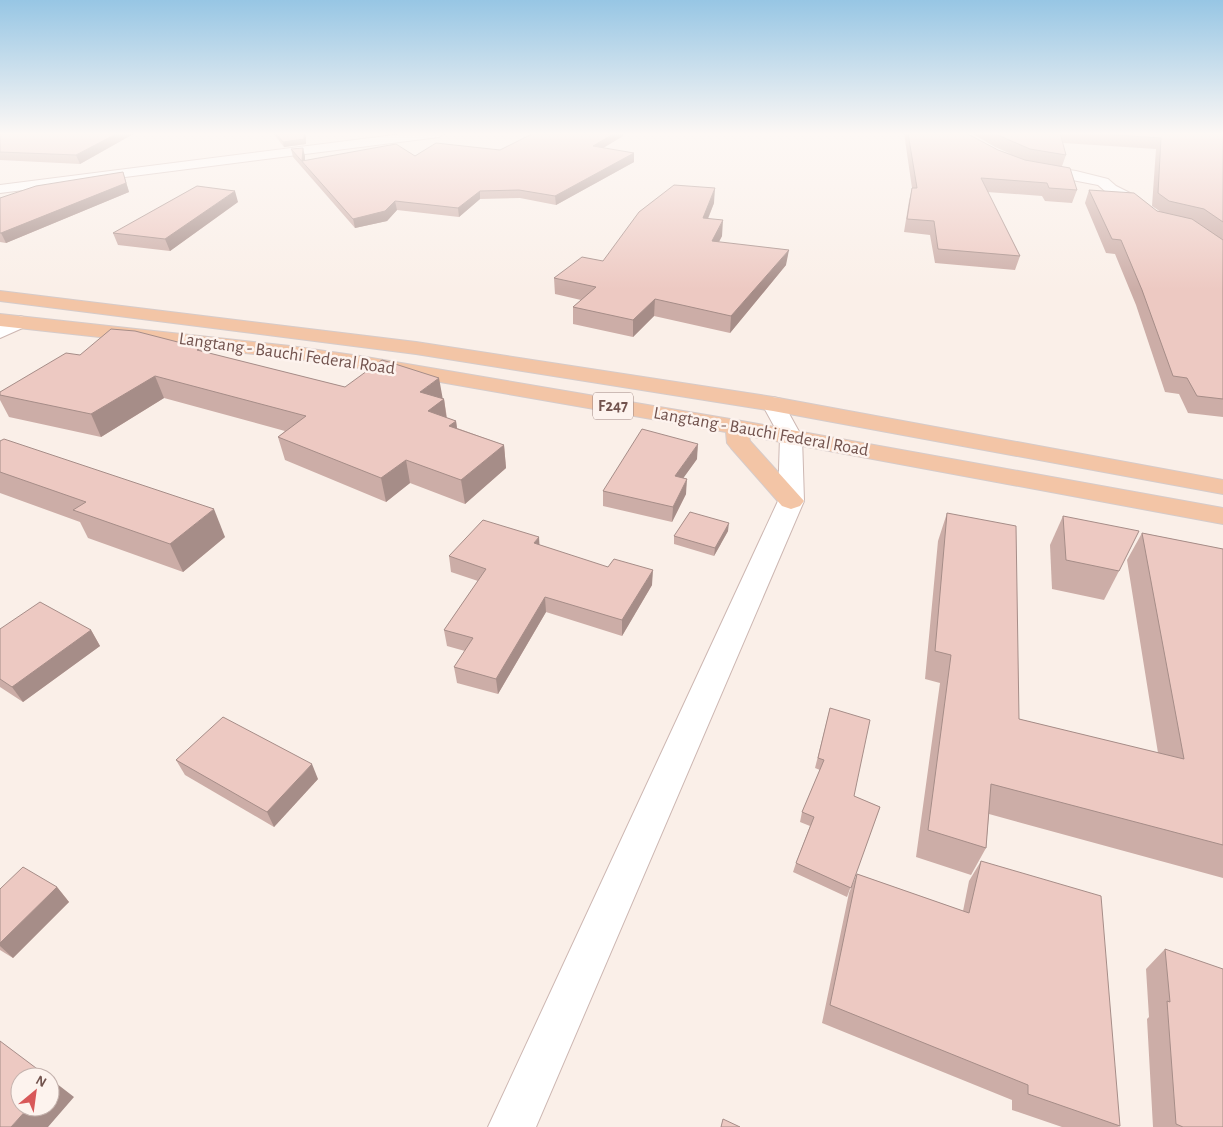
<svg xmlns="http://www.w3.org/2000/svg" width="1223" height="1127" viewBox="0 0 1223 1127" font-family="'Alegreya Sans',sans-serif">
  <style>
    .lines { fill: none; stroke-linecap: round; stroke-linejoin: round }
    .minor-casing { stroke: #cdb7b2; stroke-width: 2 }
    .tertiary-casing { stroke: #cdb7b2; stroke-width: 2 }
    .primary-casing { stroke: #d5cbca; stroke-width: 2 }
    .minor { fill: #fff; fill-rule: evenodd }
    .tertiary { fill: #fff; fill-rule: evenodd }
    .primary { fill: #f3c5a6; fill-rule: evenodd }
    .wall { fill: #ccada7 }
    .shaded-wall { fill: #a68d88 }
    .building { fill: #edc9c2; stroke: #a68d88 }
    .labels { text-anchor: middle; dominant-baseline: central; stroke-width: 5; stroke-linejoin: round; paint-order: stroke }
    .shield { fill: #fdf3ee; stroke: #9c837e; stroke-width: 1 }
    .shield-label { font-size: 16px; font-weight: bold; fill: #72534e }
    .street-label { font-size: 18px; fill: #72534e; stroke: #fdf3ee }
  </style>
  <rect width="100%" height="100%" fill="#faefe8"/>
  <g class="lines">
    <!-- minor casing -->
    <g class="minor-casing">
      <g id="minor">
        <path d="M1036,165L1076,171L1108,179L1116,186L1138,197L1154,212L1152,215H1142L1128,203L1106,192L1098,185L1031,172L1029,169L1031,166Z"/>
        <path d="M20,316L27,318L29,322L27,326L0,338V325Z"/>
        <path d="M773,397L781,399L802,437L804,501L536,1127H488L778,501L780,437L762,404L765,399Z"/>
      </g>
    </g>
    <!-- tertiary casing -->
    <g class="tertiary-casing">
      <path id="tertiary" d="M410,133H445L439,137L0,193V185Z"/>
    </g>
    <!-- primary casing -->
    <g class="primary-casing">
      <g id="primary">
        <path d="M0,291L416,342L773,397L1223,480V494L773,411L416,354L0,301Z"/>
        <path d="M0,314L290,346L360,356L736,420L1223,508V524L749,436L750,441L804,501L800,506L791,509L782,506L731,448L727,443L726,432L360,368L290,358L0,326Z"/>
      </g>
    </g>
    <!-- minor -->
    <use href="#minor" class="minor"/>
    <!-- tertiary -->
    <use href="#tertiary" class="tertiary"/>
    <!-- primary -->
    <use href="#primary" class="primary"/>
  </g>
  <!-- wall -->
  <g class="wall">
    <path d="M0,133H135L80,164L0,160Z"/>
    <path d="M273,133H306V144L284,147Z"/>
    <path d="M904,133H966L998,150L1011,154L995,147L971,133H1223V417L1188,413L1179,394L1165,392L1136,305L1115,254L1106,253L1085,203L1089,190L1161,212L1152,206L1156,149L1063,143L1066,155L1062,166L1077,190L1072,203L1045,201L1042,196L987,192L1020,256L1015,270L935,263L930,235L904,232L909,201L912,188Z"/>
    <path d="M623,136L603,148L634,153V162L556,205L520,198L480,199L459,217L397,210L387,221L355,228L293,157L291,149L305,156V161L415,156L500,150Z"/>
    <path d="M123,172L129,192L6,243L0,242V198Z"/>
    <path d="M238,202L170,251L118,245L113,233Z"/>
    <path d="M714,203L708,219L722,236L719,242L786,265L730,333L654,316L633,337L573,324V307L581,300L555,294L554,278L603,261Z"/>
    <path d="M201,348L203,352L345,387L444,399L447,418L456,421L457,428L504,445L506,468L465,504L410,483L386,502L285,460L278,437L285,431L164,398L101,437L9,417L0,400V392L80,355Z"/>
    <path d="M0,441L225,537L183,572L88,538L80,522L0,493Z"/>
    <path d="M697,459L683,478L686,494L672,522L603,506V491Z"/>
    <path d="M947,513L1019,719L1158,753L1127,560L1142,533L1223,549V878L989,814L986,848L971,875L916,857L940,683L925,679L938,541Z"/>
    <path d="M1063,516L1119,571L1104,600L1052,589L1050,545Z"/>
    <path d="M728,531L714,556L674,544V536Z"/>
    <path d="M540,545L652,585L622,636L546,612L498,694L457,683L454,667L465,651L447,646L444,630L478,581L451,572L449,556Z"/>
    <path d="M0,629L91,630L100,646L23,702L0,687Z"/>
    <path d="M830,708L854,796L880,807L847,897L793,872L796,863L810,826L800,822L802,812L820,770L815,768Z"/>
    <path d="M176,760L318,779L274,827L185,775Z"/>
    <path d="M981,861L1120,1126L1118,1127H1062L1012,1110V1100L822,1023L849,893L857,874L963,911L969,881Z"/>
    <path d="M57,887L69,902L13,958L0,950V889Z"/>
    <path d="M1165,949L1223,1127H1153L1147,1019L1149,1017L1146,969Z"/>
  </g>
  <!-- shaded-wall -->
  <g class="shaded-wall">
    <path d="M118,133H135L80,164L76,155Z"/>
    <path d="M305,133H306V144L284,147L283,142Z"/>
    <path d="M615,133H623V136L593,154V146Z"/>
    <path d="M303,148L305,156V164L302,161Z"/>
    <path d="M634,153V162L556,205L555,196Z"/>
    <path d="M123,172L129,192L6,243L1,233Z"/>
    <path d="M715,188L714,203L702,233L703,218Z"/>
    <path d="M235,191L238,202L170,251L165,239Z"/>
    <path d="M480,191V199L459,217L458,208Z"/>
    <path d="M395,201L397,210L387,221L355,228L353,219Z"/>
    <path d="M723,220L722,236L711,256L712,241Z"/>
    <path d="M789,250L786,265L730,333L731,316Z"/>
    <path d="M655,299L654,316L633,337V320Z"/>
    <path d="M155,376L164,398L101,437L91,414Z"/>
    <path d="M439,378L443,400L444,399L447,422L424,414L420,392Z"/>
    <path d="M456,421L459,444L449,426Z"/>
    <path d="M698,444L697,459L674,491L675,476Z"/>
    <path d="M504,445L506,468L465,504L461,480Z"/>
    <path d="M406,460L410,483L386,502L381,478Z"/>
    <path d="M687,479L686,494L672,522L673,507Z"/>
    <path d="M214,509L225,537L183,572L170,544Z"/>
    <path d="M729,523L728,531L714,556L715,548Z"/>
    <path d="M539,537L540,552L534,543Z"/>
    <path d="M653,570L652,585L622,636V620Z"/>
    <path d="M545,597L546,612L498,694L496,679Z"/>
    <path d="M91,630L100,646L23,702L12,687Z"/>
    <path d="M312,764L318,779L274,827L267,812Z"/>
    <path d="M57,887L69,902L13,958L0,946V943Z"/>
    <path d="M52,1080L74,1097L48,1127H11L29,1107H50V1083Z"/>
  </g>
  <!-- building -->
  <g class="building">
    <path d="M0,133H118L76,155L0,152Z"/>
    <path d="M275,133H305L304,139L283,142Z"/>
    <path d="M534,133H615L593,146L634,153L555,196L519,190L480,191L458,208L395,201L385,211L353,219L291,149L303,148L302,161L396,144L415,156L436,143L500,150Z"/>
    <path d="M908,133H966L998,150L1025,160L1070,168L1077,190L1049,188L1047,183L981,178L1020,256L938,249L934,221L907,219L912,188H917Z"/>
    <path d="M993,133H1060L1066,155L1030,149Z"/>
    <path d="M1085,133H1223V222L1204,209L1169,201L1158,193L1161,138Z"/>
    <path d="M123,172L126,183L1,233H0V198L36,186Z"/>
    <path d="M674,185L715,188L703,218L723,220L712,241L789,250L731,316L655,299L633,320L573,307L596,287L554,278L582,257L603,261L639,212Z"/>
    <path d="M197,186L235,191L165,239L113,233Z"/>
    <path d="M1089,190L1134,193L1157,211L1192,219L1223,240V399L1197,396L1187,378L1173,376L1142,290L1121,240L1112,239Z"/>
    <path d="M111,329L135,331L201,348L197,350L345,387L382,360L392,363L439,378L420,392L444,399L428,411L456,421L449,426L504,445L461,480L406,460L381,478L278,437L306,416L155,376L91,414L0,395V392L66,353L80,355Z"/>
    <path d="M642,429L698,444L675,476L687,479L673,507L603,491Z"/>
    <path d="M4,439L214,509L170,544L73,510L86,502L0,472V441Z"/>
    <path d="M690,512L729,523L715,548L674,536Z"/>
    <path d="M947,513L1016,526L1019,719L1184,759L1142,533L1223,549V845L991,784L986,848L928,830L951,655L935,651Z"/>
    <path d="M1063,516L1139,531L1119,571L1066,560Z"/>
    <path d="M483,520L539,537L534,543L608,567L614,559L653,570L622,620L545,597L496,679L454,667L473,638L444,630L486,569L449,556Z"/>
    <path d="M40,602L91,630L12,687L0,679V629Z"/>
    <path d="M830,708L870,720L854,796L880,807L851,888L796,863L814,817L802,812L824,760L818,758Z"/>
    <path d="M223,717L312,764L267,812L176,760Z"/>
    <path d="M981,861L1101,896L1120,1126L1028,1094V1085L830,1005L857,874L969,913Z"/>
    <path d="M23,867L57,887L0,943V889Z"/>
    <path d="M1165,949L1223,969V1127H1183L1176,1124L1167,1001L1170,1002Z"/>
    <path d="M0,1041L48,1077H20V1107H29L11,1127H0Z"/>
    <path d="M723,1119L740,1127H721Z"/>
  </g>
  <!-- sky -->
  <linearGradient id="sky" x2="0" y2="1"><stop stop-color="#97c6e4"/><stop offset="0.46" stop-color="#fdf8f5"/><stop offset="1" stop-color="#fdf8f5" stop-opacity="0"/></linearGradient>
  <rect width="1223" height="291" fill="url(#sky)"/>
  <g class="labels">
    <!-- shield labels -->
    <rect class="shield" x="593" y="392.5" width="40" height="27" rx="4"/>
    <g class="shield-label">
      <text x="613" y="406">F247</text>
    </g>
    <!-- street labels -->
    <g class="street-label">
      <text transform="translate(287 354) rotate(8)">Langtang - Bauchi Federal Road</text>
      <text transform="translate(761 432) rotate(10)">Langtang - Bauchi Federal Road</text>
    </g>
  </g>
  <!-- north arrow -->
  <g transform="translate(35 1092) rotate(29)"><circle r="24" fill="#fdf3ee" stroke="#c5b3ae"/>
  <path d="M0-4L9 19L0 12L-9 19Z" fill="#d85859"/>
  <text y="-8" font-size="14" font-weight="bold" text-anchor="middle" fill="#72534e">N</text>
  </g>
</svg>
